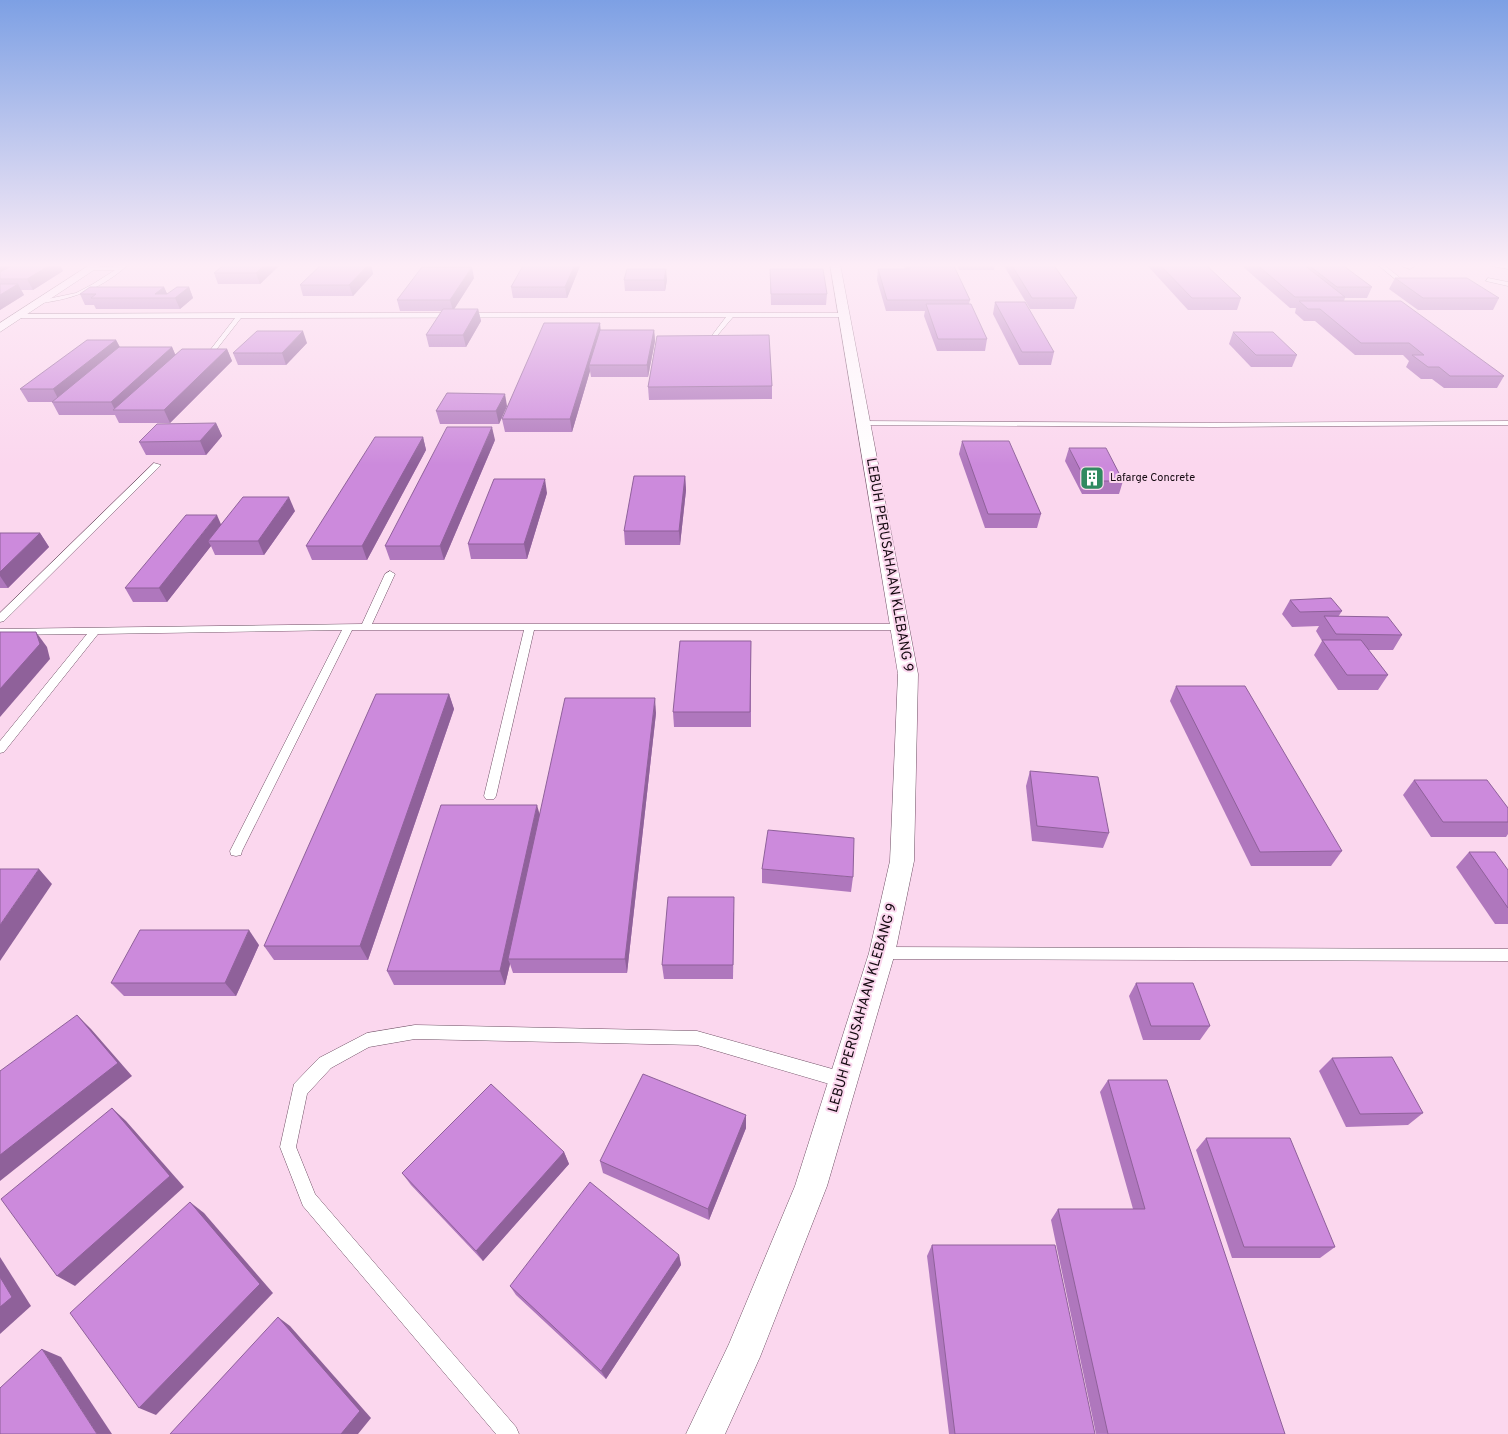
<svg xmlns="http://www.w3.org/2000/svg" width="1508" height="1434" viewBox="0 0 1508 1434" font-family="Overpass,sans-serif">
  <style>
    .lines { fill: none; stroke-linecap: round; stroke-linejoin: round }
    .lane-casing { stroke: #705166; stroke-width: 1 }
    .street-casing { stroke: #705166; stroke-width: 1 }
    .lane { fill: #fff; fill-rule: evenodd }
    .street { fill: #fff; fill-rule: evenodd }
    .wall { fill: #af77bd }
    .shaded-wall { fill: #8f619a }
    .building { fill: #cc8adc; stroke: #8f619a }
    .labels { text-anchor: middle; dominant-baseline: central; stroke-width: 4; stroke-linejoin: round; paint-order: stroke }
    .far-poi-label { font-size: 11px; fill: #150a11; stroke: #fbd7ee; text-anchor: start }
    .street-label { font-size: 14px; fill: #150a11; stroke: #fbd7ee }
  </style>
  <rect width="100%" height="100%" fill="#fbd7ee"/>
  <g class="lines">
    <!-- lane casing -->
    <g class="lane-casing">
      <g id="lane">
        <path d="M123,264H129C104,287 75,299 41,303L38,301L76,293L93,284L115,270H91L89,267L119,266Z"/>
        <path d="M1377,264H1383L1410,286V288H1406Z"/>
        <path d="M1488,278L1508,282V286L1486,281Z"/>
        <path d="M240,313H844L847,315L844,317H733L710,344L707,342L726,317L241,318L209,359L207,360L204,358L235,318H19L16,316L19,314Z"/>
        <path d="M861,421L1214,423L1508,421V425L1214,427L864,425H861Z"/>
        <path d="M154,463L161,465L4,621L0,622V613Z"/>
        <path d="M390,571L395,574L372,624H900L905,627L900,630H534L496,796L494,799H486L484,796L524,630H352L242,851L241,855L236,856L231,855L230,851L342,630L98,634L4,752L0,753V741L87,634L0,635V629L362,624L385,574Z"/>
        <path d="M882,947L1508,949V961L882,959L877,957L875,953L877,949Z"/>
        <path d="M415,1025L697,1031L843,1072L849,1074L851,1080L849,1086L843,1088L697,1045L415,1039L369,1047L331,1068L307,1094L296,1147L315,1194L516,1427L519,1434H496L303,1206L280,1147L294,1084L319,1058L367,1033Z"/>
      </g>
    </g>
    <!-- street casing -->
    <g class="street-casing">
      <g id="street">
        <path d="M91,264H103L0,332V323Z"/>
        <path d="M830,264H840L918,674L914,861L895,953L827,1186L760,1357L725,1434H686L729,1344L795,1186L869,953L890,861L898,674Z"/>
        <path d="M1397,264H1414L1415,266L1410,269Z"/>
        <path d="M1491,264H1508V269L1492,266Z"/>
      </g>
    </g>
    <!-- lane -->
    <use href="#lane" class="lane"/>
    <!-- street -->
    <use href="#street" class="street"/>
  </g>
  <!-- wall -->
  <g class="wall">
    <path d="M0,264H73L70,266H60L63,271L33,290H21L24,295L0,310Z"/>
    <path d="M281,264L260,284H218L214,273Z"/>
    <path d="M322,264H371L373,274L353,296H303L300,285Z"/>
    <path d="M524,264H579L580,266L567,298H513L511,287Z"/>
    <rect x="724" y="264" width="43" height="2"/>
    <path d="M903,264H953L970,300L969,304L987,339L985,351H937L924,316L925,311H886L877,280L878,269H905Z"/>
    <path d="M956,264H995L994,270H959Z"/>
    <path d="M1005,264H1053L1077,298L1074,309H1030L1004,266Z"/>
    <path d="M1146,264H1205L1241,298L1237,310H1188Z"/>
    <path d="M1240,264H1341L1372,287L1367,298H1345L1344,301L1504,376L1497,388H1444L1432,379H1421L1406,367L1409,361L1403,355H1355L1315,321H1304L1295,313L1296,308H1290Z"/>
    <path d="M770,269L827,294L826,305H771Z"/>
    <path d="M474,278L454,309H478L481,321L466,347H429L426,335L442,311H400L397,300Z"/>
    <path d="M1395,278L1499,298L1493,310H1418L1389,289Z"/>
    <path d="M624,280H667L665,291H625Z"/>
    <path d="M164,287L167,294L189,287L193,298L180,309H96L94,305H85L80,294Z"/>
    <path d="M995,302L1054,352L1051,365H1019L993,314Z"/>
    <path d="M601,330H654L655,341L648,377H591L590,371L572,432H505L502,419Z"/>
    <path d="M1233,332L1297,355L1292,367H1251L1229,344Z"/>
    <path d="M116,340L120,347H172L175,354L227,349L232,361L170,423H119L115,415H59L52,402H28L20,389Z"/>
    <path d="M307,343L286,365H238L233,353Z"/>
    <path d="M772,386V399L649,400L648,387Z"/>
    <path d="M507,406L499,424H440L436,411Z"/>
    <path d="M216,423L222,436L206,455H146L139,442Z"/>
    <path d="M423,437L426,450L367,560H312L306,546Z"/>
    <path d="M495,440L444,560H390L385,546Z"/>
    <path d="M962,441L1041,514L1037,528H985L959,454Z"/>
    <path d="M1069,448L1123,481L1119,494H1082L1065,461Z"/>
    <path d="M685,476L686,490L680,545H625L624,531Z"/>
    <path d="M547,493L527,559H471L468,544Z"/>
    <path d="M295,511L264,555H215L211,546L167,602H133L125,588L221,524Z"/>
    <path d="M0,533H40L49,547L8,588H0Z"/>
    <path d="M1290,600L1342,611L1338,617L1402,635L1393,650H1368L1388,675L1378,690H1338L1314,655L1322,641L1316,631L1319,626L1292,627L1282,614Z"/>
    <path d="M751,641V727H674L673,712Z"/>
    <path d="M1176,686L1342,851L1331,866H1251L1170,701Z"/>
    <path d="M449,694L454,709L368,960H274L264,946Z"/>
    <path d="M656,713L627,973H513L510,964L505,985H394L387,971L540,814Z"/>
    <path d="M1030,771L1109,833L1103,848L1032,841L1026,786Z"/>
    <path d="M1414,780L1508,808V834L1506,837H1431L1403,795Z"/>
    <path d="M1469,852L1508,870V924H1495L1456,867Z"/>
    <path d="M762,869L853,877L851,892L762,883Z"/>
    <path d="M734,912L733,979H664L662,965Z"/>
    <path d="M259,945L236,996H124L111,983Z"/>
    <path d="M1136,983L1210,1026L1200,1040H1143L1129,996Z"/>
    <path d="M1332,1058L1423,1113L1408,1125L1346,1127L1319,1071Z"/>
    <path d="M1108,1080L1285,1434H1096L1051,1220L1058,1209H1133L1100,1092Z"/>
    <path d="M746,1115V1128L709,1220L603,1173L600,1161Z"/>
    <path d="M1206,1138L1335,1247L1320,1258H1232L1196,1150Z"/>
    <path d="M564,1152L569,1164L483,1261L411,1185L402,1173Z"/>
    <path d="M932,1245L1095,1434H949L927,1256Z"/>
    <path d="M679,1255L681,1265L606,1379L516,1295L510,1286Z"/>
  </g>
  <!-- shaded-wall -->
  <g class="shaded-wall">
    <path d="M4,264H13L17,271L0,279V266Z"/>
    <path d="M52,264H59L63,271L33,290L27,279Z"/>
    <path d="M266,264H281L260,284L256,273Z"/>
    <path d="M369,264H371L373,274L353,296L349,285Z"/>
    <path d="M575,264H579L580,266L567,298L565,287Z"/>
    <path d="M472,267L474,278L453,311L450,300Z"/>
    <path d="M666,269L667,280L665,291L664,280Z"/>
    <path d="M18,284L24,295L0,310V295Z"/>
    <path d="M164,287L169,298L155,294Z"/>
    <path d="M189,287L193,298L180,309L175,298Z"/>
    <path d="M478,309L481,321L466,347L463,335Z"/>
    <path d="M600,323L601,334L589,365L590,371L572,432L570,419Z"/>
    <path d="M654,330L655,341L648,377L647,365Z"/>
    <path d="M303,331L307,343L286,365L282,353Z"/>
    <path d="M116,340L122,352L60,402L53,389Z"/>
    <path d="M172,347L177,359L115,410L111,402Z"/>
    <path d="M227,349L232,361L170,423L164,410Z"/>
    <path d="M505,394L507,406L499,424L496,411Z"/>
    <path d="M216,423L222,436L206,455L200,441Z"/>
    <path d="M492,427L495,440L444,560L440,546Z"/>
    <path d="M423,437L426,450L367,560L362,546Z"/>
    <path d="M685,476L686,490L680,545L679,531Z"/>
    <path d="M545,479L547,493L527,559L524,544Z"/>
    <path d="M289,497L295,511L264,555L258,541Z"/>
    <path d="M217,515L223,529L208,541L211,546L167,602L159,588Z"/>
    <path d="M40,533L49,547L8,588L0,576V572Z"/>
    <path d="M36,632L47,647L50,659L0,717V689Z"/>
    <path d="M449,694L454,709L368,960L360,946Z"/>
    <path d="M655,698L656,713L627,973L625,959Z"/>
    <path d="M537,805L541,819L508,959L510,964L505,985L500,971Z"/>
    <path d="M39,869L52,884L0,961V925Z"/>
    <path d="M249,930L259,945L236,996L225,983Z"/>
    <path d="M77,1015L91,1029L132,1076L0,1181V1155Z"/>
    <path d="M112,1108L126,1121L184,1187L75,1286L57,1276Z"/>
    <path d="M746,1115V1128L709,1220L708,1209Z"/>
    <path d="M564,1152L569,1164L483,1261L476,1251Z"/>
    <path d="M190,1202L204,1213L273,1293L156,1415L139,1408Z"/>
    <path d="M679,1255L681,1265L606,1379L601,1371Z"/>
    <path d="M0,1257L31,1306L0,1334Z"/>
    <path d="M278,1317L290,1326L371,1418L358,1434H341Z"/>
    <path d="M42,1349L61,1357L112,1434H97Z"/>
  </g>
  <!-- building -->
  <g class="building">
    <path d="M15,264H52L27,279H0V272Z"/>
    <path d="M225,264H266L256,273H214Z"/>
    <path d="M322,264H369L349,285H300Z"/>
    <path d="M524,264H575L565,287H511Z"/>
    <path d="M908,264H953L970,300H887L878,269H910Z"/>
    <path d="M1011,264H1053L1077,298H1032Z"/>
    <path d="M1159,264H1205L1241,298H1192Z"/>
    <path d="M1256,264H1303L1345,297H1295Z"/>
    <path d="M1307,264H1341L1372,287H1337Z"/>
    <path d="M422,267H472L450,300H397Z"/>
    <path d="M627,269H666L664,280H624Z"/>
    <path d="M770,269H823L827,294H771Z"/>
    <path d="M1395,278H1467L1499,298H1423Z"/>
    <path d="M0,284H18L0,295Z"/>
    <path d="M90,287H164L155,294H167L177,287H189L175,298H91L96,294H80Z"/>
    <path d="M1299,301H1401L1504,376H1450L1439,367H1428L1412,355H1424L1409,343H1361L1320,309H1308Z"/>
    <path d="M995,302H1025L1054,352H1022Z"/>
    <path d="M926,304H971L987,339H938Z"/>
    <path d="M443,309H478L463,335H426Z"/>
    <path d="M544,323H600L570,419H502Z"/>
    <path d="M600,330H654L647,365H589Z"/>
    <path d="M257,331H303L282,353H233Z"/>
    <path d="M1233,332H1273L1297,355H1256Z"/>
    <path d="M769,335L772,386L648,387L657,336Z"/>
    <path d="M87,340H116L53,389H20Z"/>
    <path d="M119,347H172L111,402H52Z"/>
    <path d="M182,349H227L164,410H113Z"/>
    <path d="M447,393L505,394L496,411H436Z"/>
    <path d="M216,423L200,441L139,442L157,424Z"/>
    <path d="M447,427H492L440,546H385Z"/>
    <path d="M375,437H423L362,546H306Z"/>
    <path d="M962,441H1009L1041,514H988Z"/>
    <path d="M1069,448H1106L1123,481H1086Z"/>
    <path d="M634,476H685L679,531H624Z"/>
    <path d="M494,479H545L524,544H468Z"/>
    <path d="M243,497H289L258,541H208Z"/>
    <path d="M186,515H217L159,588H125Z"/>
    <path d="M0,533H40L0,572Z"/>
    <path d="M1331,598L1342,611L1300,612L1290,600Z"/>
    <path d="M1324,616L1388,617L1402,635L1336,634Z"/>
    <path d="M0,632H36L40,644L0,689Z"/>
    <path d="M1322,640H1361L1388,675H1347Z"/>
    <path d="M680,641H751L750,712H673Z"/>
    <path d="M1176,686H1245L1342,851L1260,852Z"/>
    <path d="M376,694H449L360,946H264Z"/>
    <path d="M565,698H655L625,959H508Z"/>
    <path d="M1030,771L1098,777L1109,833L1037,826Z"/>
    <path d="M1414,780H1487L1508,808V822H1443Z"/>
    <path d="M441,805H537L500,971H387Z"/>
    <path d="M768,830L854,838L853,877L762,869Z"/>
    <path d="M1469,852H1495L1508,870V908Z"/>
    <path d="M0,869H39L0,925Z"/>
    <path d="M668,897H734L733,965H662Z"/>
    <path d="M140,930H249L225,983H111Z"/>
    <path d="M1136,983H1193L1210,1026H1151Z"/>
    <path d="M77,1015L118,1063L0,1155V1071Z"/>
    <path d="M1392,1057L1423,1113L1360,1114L1332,1058Z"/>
    <path d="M643,1074L746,1115L708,1209L600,1161Z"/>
    <path d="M1108,1080H1167L1285,1434H1108L1058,1209H1145Z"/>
    <path d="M491,1084L564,1152L476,1251L402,1173Z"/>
    <path d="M112,1108L170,1176L57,1276L1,1199Z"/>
    <path d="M1206,1138H1290L1335,1247H1244Z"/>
    <path d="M590,1182L679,1255L601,1371L510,1286Z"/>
    <path d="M190,1202L260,1284L139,1408L70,1313Z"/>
    <path d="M932,1245H1055L1095,1434H955Z"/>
    <path d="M0,1277L12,1297L0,1307Z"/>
    <path d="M278,1317L360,1411L341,1434H170Z"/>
    <path d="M42,1349L97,1434H0V1388Z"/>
  </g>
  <!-- sky -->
  <linearGradient id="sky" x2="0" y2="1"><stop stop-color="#7da0e4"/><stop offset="0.57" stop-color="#fdedf7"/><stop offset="1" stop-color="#fdedf7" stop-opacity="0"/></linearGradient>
  <rect width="1508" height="465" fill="url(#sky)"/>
  <!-- icons -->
  <defs>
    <g id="building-square" transform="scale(1.25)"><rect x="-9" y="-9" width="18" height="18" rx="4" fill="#308a60" stroke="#fbd7ee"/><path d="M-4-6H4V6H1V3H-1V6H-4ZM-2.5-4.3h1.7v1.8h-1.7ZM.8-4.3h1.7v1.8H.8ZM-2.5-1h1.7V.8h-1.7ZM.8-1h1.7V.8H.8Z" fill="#fff"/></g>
  </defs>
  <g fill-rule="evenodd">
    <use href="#building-square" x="1092" y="478"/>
  </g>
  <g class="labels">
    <!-- far-poi labels -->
    <g class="far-poi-label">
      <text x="1110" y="478">Lafarge Concrete</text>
    </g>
    <!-- street labels -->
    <g class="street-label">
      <text transform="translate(889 565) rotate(80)">LEBUH PERUSAHAAN KLEBANG 9</text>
      <text transform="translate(863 1008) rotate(-74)">LEBUH PERUSAHAAN KLEBANG 9</text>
    </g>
  </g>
</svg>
